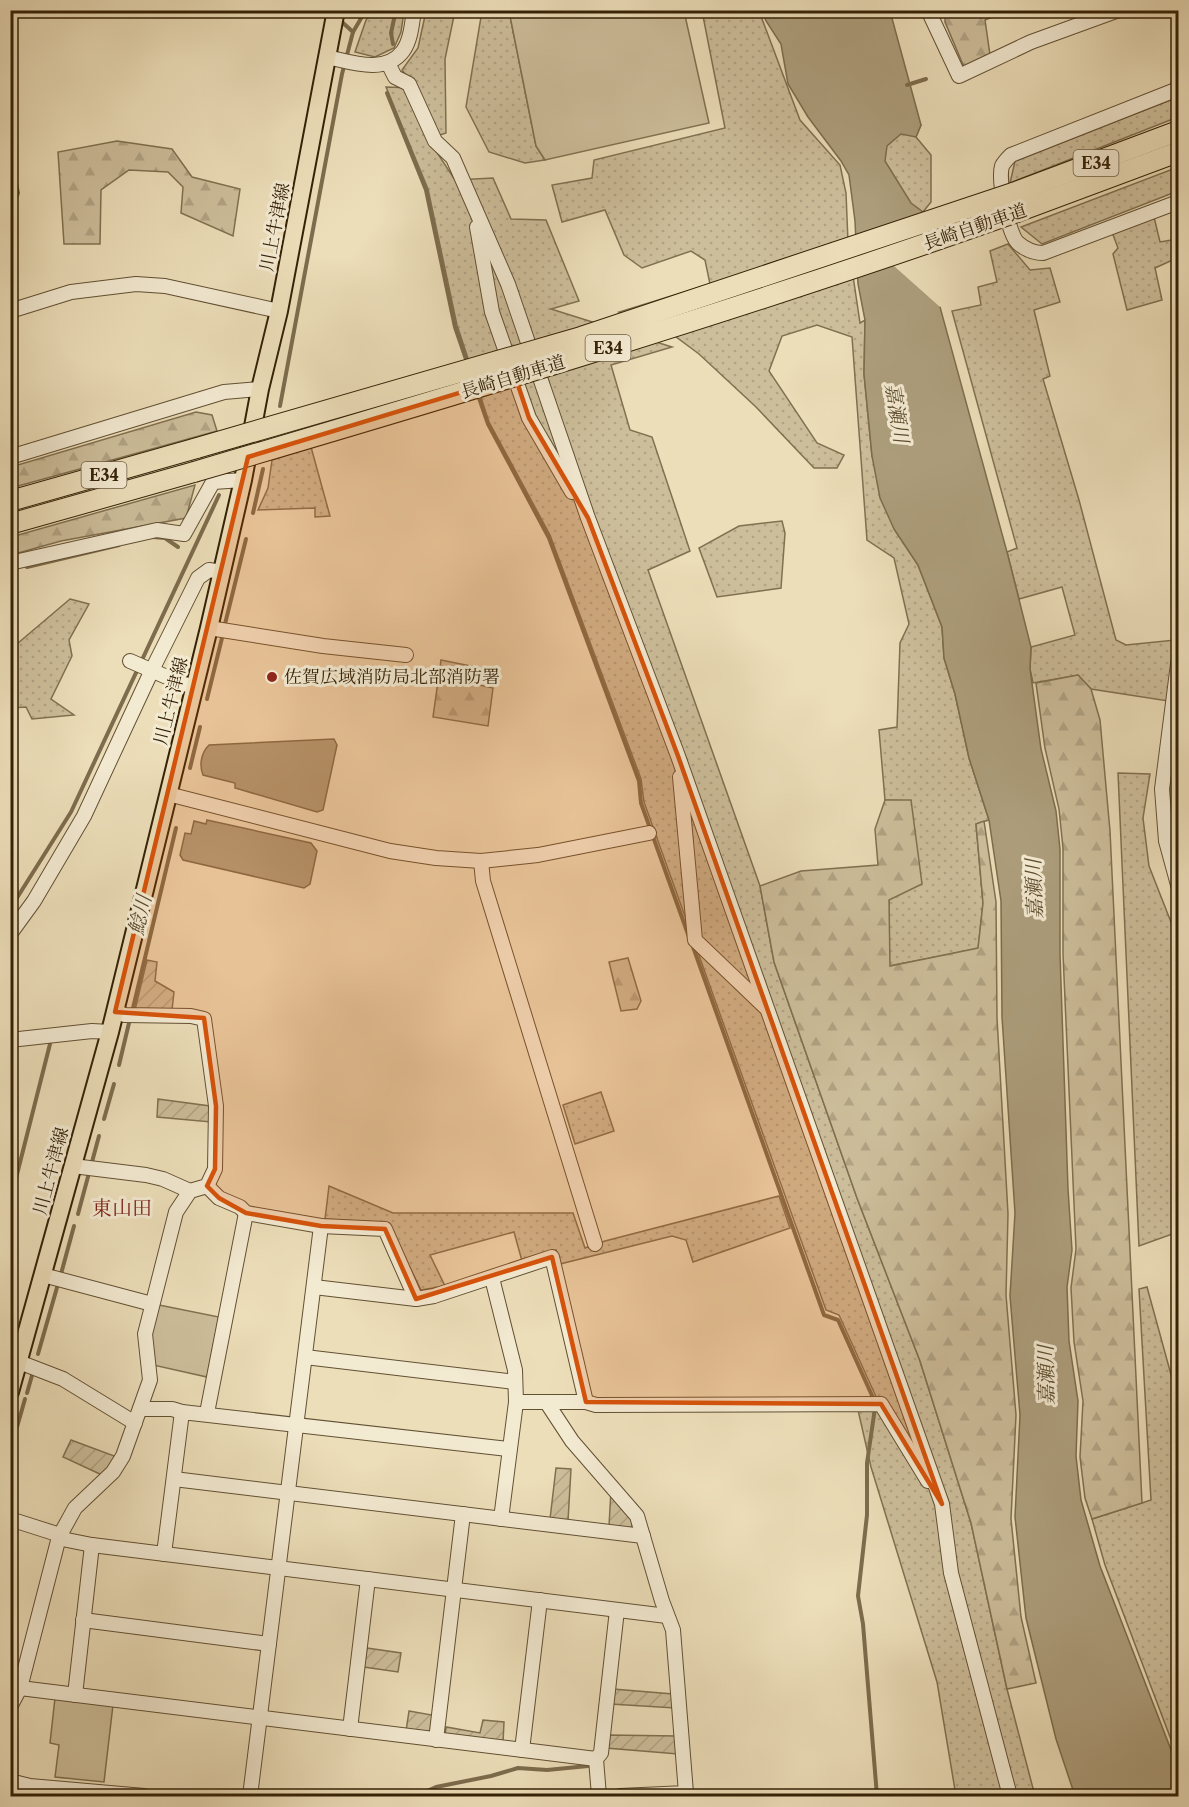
<svg xmlns="http://www.w3.org/2000/svg" width="1189" height="1807" viewBox="0 0 1189 1807" font-family="'Libre Caslon Text','Noto Serif JP',serif">
  <style>
    .grass { fill: url(#grass-dots); stroke: #807050; stroke-width: 1.5 }
    .forest { fill: url(#forest-firs); stroke: #807050; stroke-width: 1.5 }
    .park { fill: #cdbe9b; stroke: #807050; stroke-width: 1.5 }
    .garden { fill: url(#garden-furrows); stroke: #807050; stroke-width: 1.5 }
    .water { fill: #ad9e7c; stroke: #7d6c4d; stroke-width: 1.5 }
    .pier { fill: #ecdeb9 }
    .lines { fill: none; stroke-linecap: round; stroke-linejoin: round }
    .stream { stroke: #7d6c4d; stroke-width: 4 }
    .minor-casing { stroke: #625033; stroke-width: 16 }
    .major-casing { stroke: #342106; stroke-width: 20 }
    .highway-casing { stroke: #342106; stroke-width: 22 }
    .minor { stroke: #f3ead2; stroke-width: 14 }
    .major { stroke: #ecdeb9; stroke-width: 16 }
    .highway { stroke: #ecdeb9; stroke-width: 20 }
    .highway-bridge-casing { stroke: #342106; stroke-width: 22; stroke-linecap: butt }
    .highway-bridge { stroke: #ecdeb9; stroke-width: 20 }
    .marked { fill: #d6530b; fill-opacity: 0.2; stroke: #d6530b; stroke-width: 4.5; stroke-linejoin: round }
    .poi-dot { fill: #8f2418; stroke: #f3ead2; stroke-width: 2 }
    .labels { text-anchor: middle; dominant-baseline: central; stroke-width: 6; stroke-linejoin: round; paint-order: stroke }
    .shield { fill: #f3ead2; stroke: #6d5d43; stroke-width: 1.5 }
    .shield-label { font-size: 16px; font-weight: bold; fill: #342106 }
    .street-label { font-size: 18px; fill: #342106; stroke: #f3ead2 }
    .poi-label { font-size: 18px; fill: #342106; stroke: #f3ead2; text-anchor: start }
    .water-label { font-size: 20px; font-style: italic; fill: #5e4d2f; stroke: #f3ead2 }
    .neighbourhood-label { font-size: 20px; fill: #7a1f14; stroke: #f3ead2 }
  </style>
  <defs>
    <pattern id="grass-dots" width="8" height="8" patternUnits="userSpaceOnUse" patternTransform="scale(1.5)"><rect width="8" height="8" fill="#cdbe9b"/><path d="M2 2h.1M6 6h.1" fill="none" stroke="#b1a384" stroke-width="1.8" stroke-linecap="round"/></pattern>
    <pattern id="forest-firs" width="22" height="20" patternUnits="userSpaceOnUse" patternTransform="scale(1.5)"><rect width="22" height="20" fill="#cdbe9b"/><path d="M5 1l3.5 6h-7zM16 11l3.5 6h-7z" fill="#b1a384"/></pattern>
    <pattern id="garden-furrows" width="10" height="10" patternUnits="userSpaceOnUse" patternTransform="scale(1.5)"><rect width="10" height="10" fill="#cdbe9b"/><path d="M-1 1l2-2M0 10L10 0M9 11l2-2" fill="none" stroke="#b1a384"/></pattern>
  </defs>
  <rect width="100%" height="100%" fill="#ecdeb9"/>
  <filter id="stains"><feTurbulence type="fractalNoise" baseFrequency=".00333" numOctaves="4"/><feColorMatrix values="0 0 0 0 .2 0 0 0 0 .09 0 0 0 0 .02 0 0 0 .5 -.17"/></filter>
  <radialGradient id="worn" r=".72"><stop offset=".6" stop-color="#630" stop-opacity="0"/><stop offset="1" stop-color="#630" stop-opacity=".3"/></radialGradient>
  <!-- grass -->
  <g class="grass">
    <path d="M373,10L404,11L401,32L394,48L375,57L355,52L366,20Z"/>
    <path d="M426,11H455L445,59L446,133L428,139L455,180L493,178L511,219L546,220L579,301L551,309L672,347L611,365L630,430L652,437L690,551L648,570L760,886L774,962L857,1198L920,1361L971,1523L1007,1689L1035,1796H956L937,1682L871,1467L858,1410L877,1399L839,1315L826,1310L644,802L641,779L550,535L489,422L457,325L428,189L386,87L415,88L402,70L418,48Z"/>
    <path d="M482,11H509L536,146L545,160L525,163L489,152L466,107Z"/>
    <path d="M702,11H759L800,120L840,165L846,193L848,242L860,323L865,320L864,374L872,456L894,529L918,565L942,627L944,658L955,694L969,758L989,820L976,824L983,903L978,949L889,966V900L911,801L885,800L879,730L897,727L900,643L909,624L894,558L867,540L852,337L817,325L782,336L769,371L817,443L844,455L837,468H814L756,407L699,354L676,337L619,312L710,284L705,260L691,251L642,268L624,255L605,210L562,222L552,185L592,178L594,160L725,128Z"/>
    <path d="M1178,97V117L1010,183L1015,161Z"/>
    <path d="M913,118L921,125L916,137L931,155V202L923,212L940,262L874,162L879,146Z"/>
    <path d="M1178,167V191L1042,244L1021,227Z"/>
    <path d="M1154,217L1160,242L1178,239L1177,258L1155,268L1162,300L1127,310L1113,254L1118,248L1112,232Z"/>
    <path d="M1008,244L1030,270L1050,268L1060,302L1034,310L1050,376L1043,379L1079,500L1116,640L1126,645L1175,640L1168,701L1091,689L1078,675L1033,683L1030,669L1031,647L1075,635L1062,587L1019,599L1007,552L1017,548L952,311L981,305L978,287L997,282L990,251Z"/>
    <path d="M311,447L330,516L315,517V508L258,510L268,488L272,460Z"/>
    <path d="M782,521L785,533L781,588L717,597L699,548L739,526Z"/>
    <path d="M70,599L89,604L69,640L72,656L51,699L74,715L32,719L26,707L11,708V649Z"/>
    <path d="M1118,773L1150,774L1143,818L1149,866L1178,940V1232L1139,1246Z"/>
    <path d="M601,1092L614,1131L575,1144L563,1105Z"/>
    <path d="M329,1186L393,1213H573L585,1248L605,1241L779,1196L790,1228L693,1262L686,1240L672,1236L560,1264L556,1250L522,1261L514,1232L430,1255L445,1286L421,1290L388,1223L325,1219Z"/>
    <path d="M1147,1287L1178,1400V1758L1105,1565L1092,1519L1151,1500L1139,1289Z"/>
  </g>
  <!-- forest -->
  <g class="forest">
    <path d="M945,11H1007L985,20L990,55L964,67L945,22Z"/>
    <path d="M117,141L172,149L192,177L240,189L233,236L181,213L183,187L168,172L129,170L101,190L100,244H64L58,152Z"/>
    <path d="M196,412L212,415L217,431L11,488V467Z"/>
    <path d="M195,485L186,518L61,541L11,555V537Z"/>
    <path d="M441,660L481,668L479,685L493,688L488,726L433,717Z"/>
    <path d="M1078,675L1091,689L1100,720L1110,831L1142,1503L1092,1519L1085,1498L1080,1457L1083,1401L1074,1342L1071,1288L1076,1249L1063,954V848L1059,809L1045,748L1036,683Z"/>
    <path d="M885,800H911L922,884L889,900L890,966L978,948L983,903L976,824L984,821L996,902L997,1018L1008,1214L1006,1295L1016,1415L1011,1519L1021,1617L1036,1683L1007,1689L971,1523L920,1361L857,1198L774,962L760,886L801,871L878,865L875,829Z"/>
    <path d="M628,958L641,1001L637,1009L621,1011L609,962Z"/>
  </g>
  <!-- park -->
  <g class="park">
    <path d="M509,11H684L709,123L545,160L536,146Z"/>
    <path d="M159,1305L219,1317L207,1377L153,1365L152,1332Z"/>
    <path d="M55,1698L113,1705L104,1782L55,1777L59,1745L50,1743Z"/>
  </g>
  <!-- garden -->
  <g class="garden">
    <path d="M147,960L157,962L155,981L174,992L172,1010H135Z"/>
    <path d="M158,1099L210,1106L211,1122L157,1117Z"/>
    <path d="M71,1440L117,1457L102,1475L63,1457Z"/>
    <path d="M556,1468L571,1469L568,1521L550,1519Z"/>
    <path d="M611,1490L633,1522L631,1529L609,1526Z"/>
    <path d="M367,1648L401,1653L398,1672L364,1667Z"/>
    <path d="M613,1689L673,1694L675,1708L611,1704Z"/>
    <path d="M409,1711L432,1715L431,1734L406,1731Z"/>
    <path d="M483,1720L504,1722L503,1743L445,1736L446,1727L480,1733Z"/>
    <path d="M608,1735L677,1736L678,1754L606,1748Z"/>
  </g>
  <!-- water -->
  <g class="water">
    <path d="M762,11H890L921,125L916,137L901,134L887,146L885,161L911,203L923,212L940,262V307L1007,552L1031,647L1030,669L1041,749L1056,811L1060,849V954L1068,1189L1072,1250L1067,1287L1069,1341L1078,1401L1076,1456L1081,1500L1100,1566L1178,1768V1796H1075L1056,1739L1026,1618L1015,1517L1020,1415L1010,1296L1015,1213L1002,1017L1001,901L989,820L969,758L955,694L944,658L942,627L918,565L894,529L880,498L872,456L864,374L865,320L858,284L855,221L849,175L841,161L808,117L788,84L781,44L766,21Z"/>
    <path d="M334,739L337,745L323,810L317,812L235,788V783L203,775C199,765 201,753 209,745Z"/>
    <path d="M207,820L311,843L317,851L310,884L304,888L183,860L180,855L185,833L191,834L194,821L206,824Z"/>
  </g>
  <!-- pier -->
  <path class="pier" d="M926,212L943,261V304L940,307L894,266L855,240Z"/>
  <g class="lines">
    <!-- stream -->
    <g class="stream">
      <path d="M342,22L353,32"/>
      <path d="M393,44L391,33L396,10"/>
      <path d="M907,85L926,79"/>
      <path d="M387,93L426,190L455,327L468,365"/>
      <path d="M10,101L14,119L11,161L18,193L10,214"/>
      <path d="M478,395L488,424L549,538L639,781L641,803L689,937"/>
      <path d="M280,406L342,74L353,32L366,10"/>
      <path d="M253,513L263,469"/>
      <path d="M153,537L165,538L178,547"/>
      <path d="M27,567L119,545"/>
      <path d="M225,624L246,539"/>
      <path d="M207,699L222,638"/>
      <path d="M190,768L200,727"/>
      <path d="M10,909L71,812L219,495"/>
      <path d="M692,944L824,1315L838,1320L874,1400"/>
      <path d="M133,1008L176,828"/>
      <path d="M119,1065L129,1023"/>
      <path d="M104,1119L114,1084"/>
      <path d="M92,1162L99,1136"/>
      <path d="M10,1202L50,1044"/>
      <path d="M78,1214L89,1173"/>
      <path d="M61,1274L74,1226"/>
      <path d="M38,1354L58,1284"/>
      <path d="M27,1393L33,1372"/>
      <path d="M875,1408L867,1463V1515L858,1596L863,1624L877,1796"/>
      <path d="M17,1427L25,1399"/>
      <path d="M10,1451L14,1438"/>
      <path d="M416,1796L436,1787L491,1776L518,1768L547,1770L588,1766"/>
    </g>
    <!-- minor casing -->
    <g class="minor-casing">
      <g id="minor">
        <path d="M928,10L959,76L1031,42L1119,10"/>
        <path d="M327,57C351,62 385,75 403,51C411,40 412,23 414,10"/>
        <path d="M388,63L395,77L409,84L435,141L453,158L508,284L588,518L678,756L942,1504L951,1573L1010,1796"/>
        <path d="M1178,89L1011,155C1008,158 1004,162 1002,166C998,179 1008,234 1018,243C1026,250 1033,253 1043,253L1178,202"/>
        <path d="M477,227L492,312L529,418L572,492"/>
        <path d="M10,311L71,292L136,284L165,286L279,311"/>
        <path d="M10,457L224,392L260,389"/>
        <path d="M10,563L157,530L184,534L213,482L243,480"/>
        <path d="M209,628L323,646L406,655"/>
        <path d="M130,661L183,684L195,686"/>
        <path d="M1178,664L1162,789L1166,841L1178,885"/>
        <path d="M680,777L695,940L765,1007"/>
        <path d="M168,794L390,851L436,858L481,861L538,855L649,833"/>
        <path d="M481,861L483,881L595,1244"/>
        <path d="M10,934L34,901L84,816L152,670L198,578L209,570L222,572"/>
        <path d="M10,1040L92,1031L110,1032"/>
        <path d="M73,1166L146,1175L163,1179L190,1191"/>
        <path d="M207,1186L219,1198L240,1207L246,1213L321,1226L385,1229L416,1299"/>
        <path d="M43,1275L152,1304"/>
        <path d="M492,1278L515,1370L516,1402L501,1519"/>
        <path d="M314,1287L416,1299L434,1296L552,1257L586,1402H516"/>
        <path d="M305,1357L515,1382"/>
        <path d="M19,1362L63,1379L135,1423"/>
        <path d="M586,1402L596,1405L881,1404L928,1481"/>
        <path d="M547,1403L572,1441L637,1516L662,1601L673,1630L686,1793L620,1796"/>
        <path d="M140,1409H172L182,1412"/>
        <path d="M207,1413L246,1213"/>
        <path d="M174,1479L643,1536"/>
        <path d="M10,1519L57,1534L67,1540L92,1545L667,1616"/>
        <path d="M164,1554L182,1412L508,1449"/>
        <path d="M83,1620L269,1644"/>
        <path d="M20,1688L596,1759"/>
        <path d="M75,1695L92,1545"/>
        <path d="M10,1707L20,1688L59,1537L75,1508L113,1472L123,1456L150,1380L145,1334L176,1212L190,1191L207,1186L215,1169L216,1106L204,1019L191,1016L125,1015L115,1012"/>
        <path d="M350,1729L368,1579"/>
        <path d="M436,1740L463,1514"/>
        <path d="M522,1750L540,1600"/>
        <path d="M10,1781L30,1786L144,1796"/>
        <path d="M250,1796L321,1226"/>
        <path d="M599,1796L596,1759L601,1753L617,1610"/>
      </g>
    </g>
    <!-- major casing -->
    <g class="major-casing">
      <path id="major" d="M10,1392L110,1032L209,628L243,480L260,389L279,311L336,10"/>
    </g>
    <!-- highway casing -->
    <g class="highway-casing">
      <g id="highway">
        <path d="M1013,193L1178,131"/>
        <path d="M1017,212L1178,152"/>
        <path d="M10,501L197,448"/>
        <path d="M10,524L194,472"/>
      </g>
    </g>
    <!-- minor -->
    <use href="#minor" class="minor"/>
    <!-- major -->
    <use href="#major" class="major"/>
    <!-- highway -->
    <use href="#highway" class="highway"/>
    <!-- highway-bridge casing -->
    <g class="highway-bridge-casing">
      <g id="highway-bridge">
        <path d="M197,448L581,337L1013,193"/>
        <path d="M194,472C470,391 746,308 1017,212"/>
      </g>
    </g>
    <!-- highway-bridge -->
    <use href="#highway-bridge" class="highway-bridge"/>
  </g>
  <!-- marked area -->
  <path class="marked" d="M515,376L529,418L588,518L678,756L942,1504L881,1404L586,1402L552,1257L416,1299L385,1229L321,1226L246,1213L219,1198L207,1186L215,1169L216,1106L204,1018L115,1012L248,457Z"/>
  <!-- markers -->
  <circle class="poi-dot" cx="272" cy="677" r="6"/>
  <g class="labels">
    <!-- shield labels -->
    <g class="shield">
      <rect x="1073.5" y="150" width="45" height="26" rx="4.5"/>
      <rect x="585.5" y="335" width="45" height="26" rx="4.5"/>
      <rect x="81.5" y="462" width="45" height="26" rx="4.5"/>
    </g>
    <g class="shield-label">
      <text x="1096" y="163">E34</text>
      <text x="608" y="348">E34</text>
      <text x="104" y="475">E34</text>
    </g>
    <!-- street labels -->
    <g class="street-label">
      <text transform="translate(275 227) rotate(-79)">川上牛津線</text>
      <text transform="translate(975 227) rotate(-19)">長崎自動車道</text>
      <text transform="translate(513 377) rotate(-17)">長崎自動車道</text>
      <text transform="translate(171 701) rotate(-76)">川上牛津線</text>
      <text transform="translate(51 1171) rotate(-75)">川上牛津線</text>
    </g>
    <!-- poi labels -->
    <g class="poi-label">
      <text x="284" y="677">佐賀広域消防局北部消防署</text>
    </g>
    <!-- water labels -->
    <g class="water-label">
      <text transform="translate(897 413) rotate(81)">嘉瀬川</text>
      <text transform="translate(1034 889) rotate(-92)">嘉瀬川</text>
      <text transform="translate(140 915) rotate(-77)">鯰川</text>
      <text transform="translate(1046 1375) rotate(-91)">嘉瀬川</text>
    </g>
    <!-- neighbourhood labels -->
    <g class="neighbourhood-label">
      <text x="122" y="1208">東山田</text>
    </g>
  </g>
  <!-- margin -->
  <rect width="1189" height="1807" fill="none" stroke="#ecdeb9" stroke-width="36"/>
  <rect x="12" y="12" width="1165" height="1783" fill="none" stroke="#342106" stroke-width="3"/>
  <rect x="18" y="18" width="1153" height="1771" fill="none" stroke="#342106" stroke-width="1.5"/>
  <rect width="100%" height="100%" filter="url(#stains)"/>
  <rect width="100%" height="100%" fill="url(#worn)"/>
</svg>
